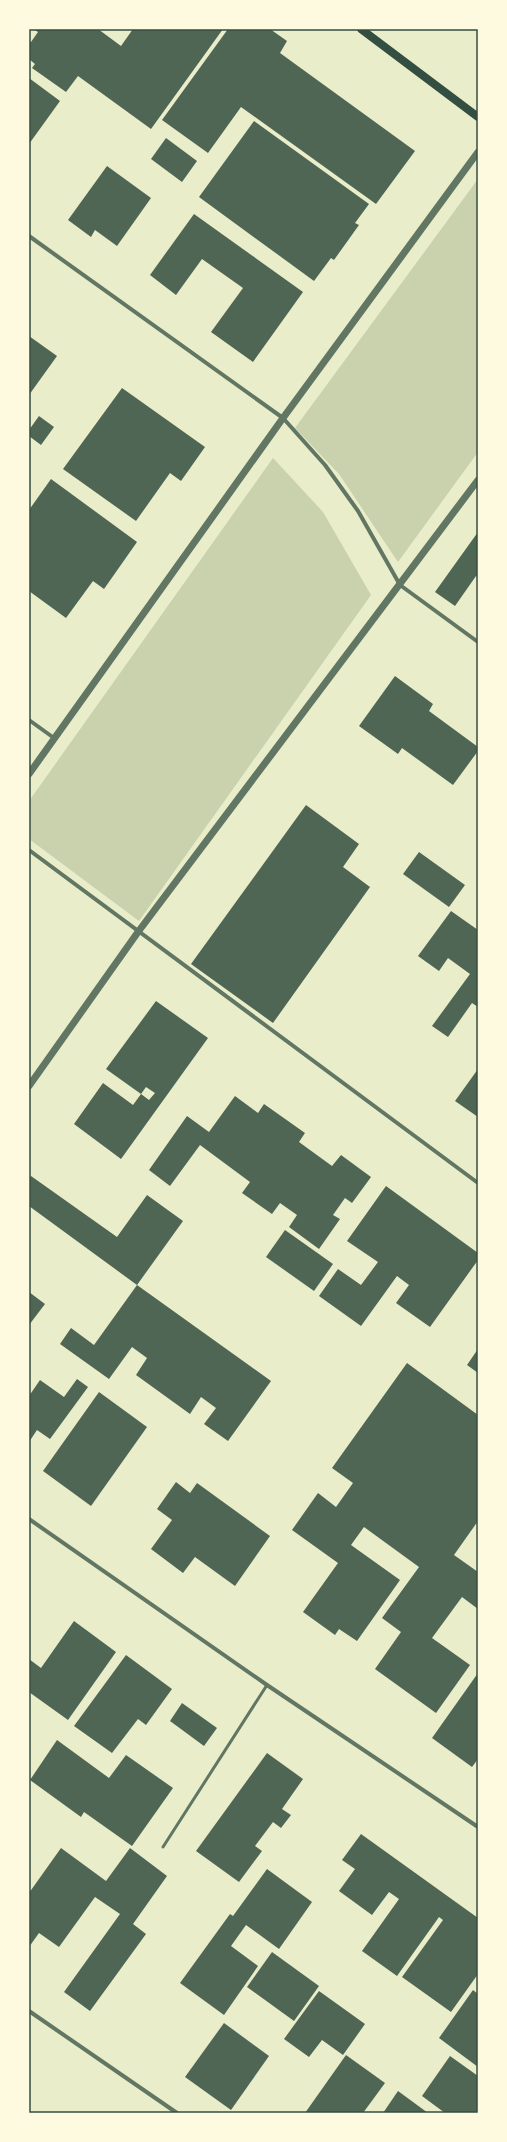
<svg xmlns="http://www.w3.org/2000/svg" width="507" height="2142" viewBox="0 0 507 2142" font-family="'Noto Sans',sans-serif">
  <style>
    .green { fill: #cad2ad }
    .building { fill: #4f6655 }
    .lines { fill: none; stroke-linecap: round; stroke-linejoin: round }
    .service { stroke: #617663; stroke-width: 3 }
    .minor { stroke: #617663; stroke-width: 4 }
    .tertiary { stroke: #617663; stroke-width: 7 }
    .secondary { stroke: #344e41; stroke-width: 8 }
    .neatline { fill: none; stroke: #344e41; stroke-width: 1.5 }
  </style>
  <rect width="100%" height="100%" fill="#e9edc9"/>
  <!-- green -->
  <g class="green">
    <path d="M478,179V452L398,562L339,474L295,428Z"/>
    <path d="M273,458L323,512L371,595L139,921L29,839V801Z"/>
  </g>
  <!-- building -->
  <g class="building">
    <path d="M33,29H98L121,46L133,29H223L151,129L78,76L66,92L32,68L35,64L29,59V41L31,42L38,32Z"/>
    <path d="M228,29H270L287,41L280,53L415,151L376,204L241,107L208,153L162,120Z"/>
    <path d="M29,78L60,101L29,144Z"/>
    <path d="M254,121L369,204L355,223L359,225L334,260L331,258L314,281L199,197Z"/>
    <path d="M166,138L197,161L182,182L151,159Z"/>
    <path d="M107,166L151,198L117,246L95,230L91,237L68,220Z"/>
    <path d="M194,214L303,292L253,362L211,332L243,288L202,259L176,295L150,275Z"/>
    <path d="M29,336L57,356L29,395Z"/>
    <path d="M122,388L205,447L181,481L170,473L136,521L63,469Z"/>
    <path d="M39,416L54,427L41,445L29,436V430Z"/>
    <path d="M51,479L137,542L104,589L93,581L66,618L29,591V510Z"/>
    <path d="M478,532V578L476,576L455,606L435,592Z"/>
    <path d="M395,676L433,704L429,711L478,747V751L453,785L402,748L398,754L359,726Z"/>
    <path d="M306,805L359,844L343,867L370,887L273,1023L191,964Z"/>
    <path d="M419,852L465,885L449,907L403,874Z"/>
    <path d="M451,911L478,930V1007L472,1003L448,1037L432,1026L470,974L448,958L439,971L418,956Z"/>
    <path d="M156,1001L208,1038L121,1159L74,1124L103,1083L133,1105L141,1094L149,1100L155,1093L146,1087L141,1094L106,1069Z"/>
    <path d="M478,1069V1117L455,1101Z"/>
    <path d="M235,1096L258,1113L264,1104L305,1133L299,1142L332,1166L341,1155L371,1177L352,1203L345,1198L333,1215L340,1219L319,1249L289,1227L297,1215L280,1203L272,1214L242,1193L250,1182L200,1145L170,1186L149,1170L187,1116L209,1132Z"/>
    <path d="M31,1176L117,1237L147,1195L183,1221L137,1285L29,1206V1179Z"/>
    <path d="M386,1186L478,1253V1260L430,1327L396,1303L409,1285L397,1276L361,1326L319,1296L338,1269L361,1285L378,1262L347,1241Z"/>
    <path d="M285,1230L333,1264L314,1291L266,1257Z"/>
    <path d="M137,1285L271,1381L228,1441L204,1424L216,1408L201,1397L190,1414L136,1375L147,1358L132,1347L109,1379L60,1344L71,1328L94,1345Z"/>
    <path d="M29,1292L45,1304L29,1325Z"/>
    <path d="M478,1349V1373L467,1365Z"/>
    <path d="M407,1363L478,1415V1521L454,1555L478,1572V1609L462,1597L432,1638L470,1665L436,1713L375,1669L401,1632L382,1618L419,1567L364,1527L351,1545L400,1580L357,1641L339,1629L335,1635L303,1612L338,1563L292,1530L318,1493L336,1507L353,1483L332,1468Z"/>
    <path d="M77,1379L88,1387L50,1439L37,1430L29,1442V1396L40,1380L64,1397Z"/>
    <path d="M99,1392L147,1427L91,1506L43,1471Z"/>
    <path d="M176,1482L190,1493L197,1483L270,1536L235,1586L195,1557L183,1573L151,1549L172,1520L157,1509Z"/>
    <path d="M74,1621L116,1652L68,1720L29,1692V1659L41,1668Z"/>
    <path d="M126,1655L172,1689L146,1725L138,1719L112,1753L74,1726Z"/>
    <path d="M478,1673V1759L472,1767L432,1738Z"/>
    <path d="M182,1703L217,1728L204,1746L170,1721Z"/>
    <path d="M57,1740L109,1778L126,1755L173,1788L132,1846L84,1812L81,1817L30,1780Z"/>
    <path d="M267,1753L303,1779L282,1809L291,1815L281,1828L273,1822L255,1846L262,1851L239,1882L196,1851Z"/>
    <path d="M361,1834L478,1918V1974L451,2012L402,1977L443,1920L439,1917L397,1976L362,1951L399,1899L389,1892L372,1915L339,1891L355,1869L342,1860Z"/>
    <path d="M61,1848L106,1881L130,1848L167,1876L133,1924L146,1934L90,2011L64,1992L120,1914L95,1897L59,1947L39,1933L29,1947V1893Z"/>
    <path d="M267,1869L312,1902L279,1949L246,1925L231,1946L258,1966L224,2015L180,1983L230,1914L233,1916Z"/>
    <path d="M272,1952L319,1986L294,2021L247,1987Z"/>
    <path d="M473,1990L478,1994V2067L439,2038Z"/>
    <path d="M319,1991L365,2024L343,2055L322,2040L309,2057L284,2039Z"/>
    <path d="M224,2023L269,2056L231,2110L185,2077Z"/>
    <path d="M346,2055L385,2083L363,2113H305Z"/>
    <path d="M450,2056L478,2076V2113H445L422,2096Z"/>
    <path d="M398,2091L428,2113H383Z"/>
  </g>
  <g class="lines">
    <!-- service -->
    <path class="service" d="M163,1847L267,1685"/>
    <!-- minor -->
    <g class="minor">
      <path d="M29,236L283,418L325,465L358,511L400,585L478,642"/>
      <path d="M29,720L54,738"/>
      <path d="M29,850L478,1183"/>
      <path d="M29,1519L267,1685L478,1827"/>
      <path d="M29,2011L177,2113"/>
    </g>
    <!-- tertiary -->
    <g class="tertiary">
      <path d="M29,774L283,418L478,152"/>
      <path d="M29,1086L138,932L478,480"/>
    </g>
    <!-- secondary -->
    <path class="secondary" d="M361,29L478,117"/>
  </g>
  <!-- border -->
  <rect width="507" height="2142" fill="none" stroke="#fefae0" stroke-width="60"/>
  <rect x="30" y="30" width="447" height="2082" class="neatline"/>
</svg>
